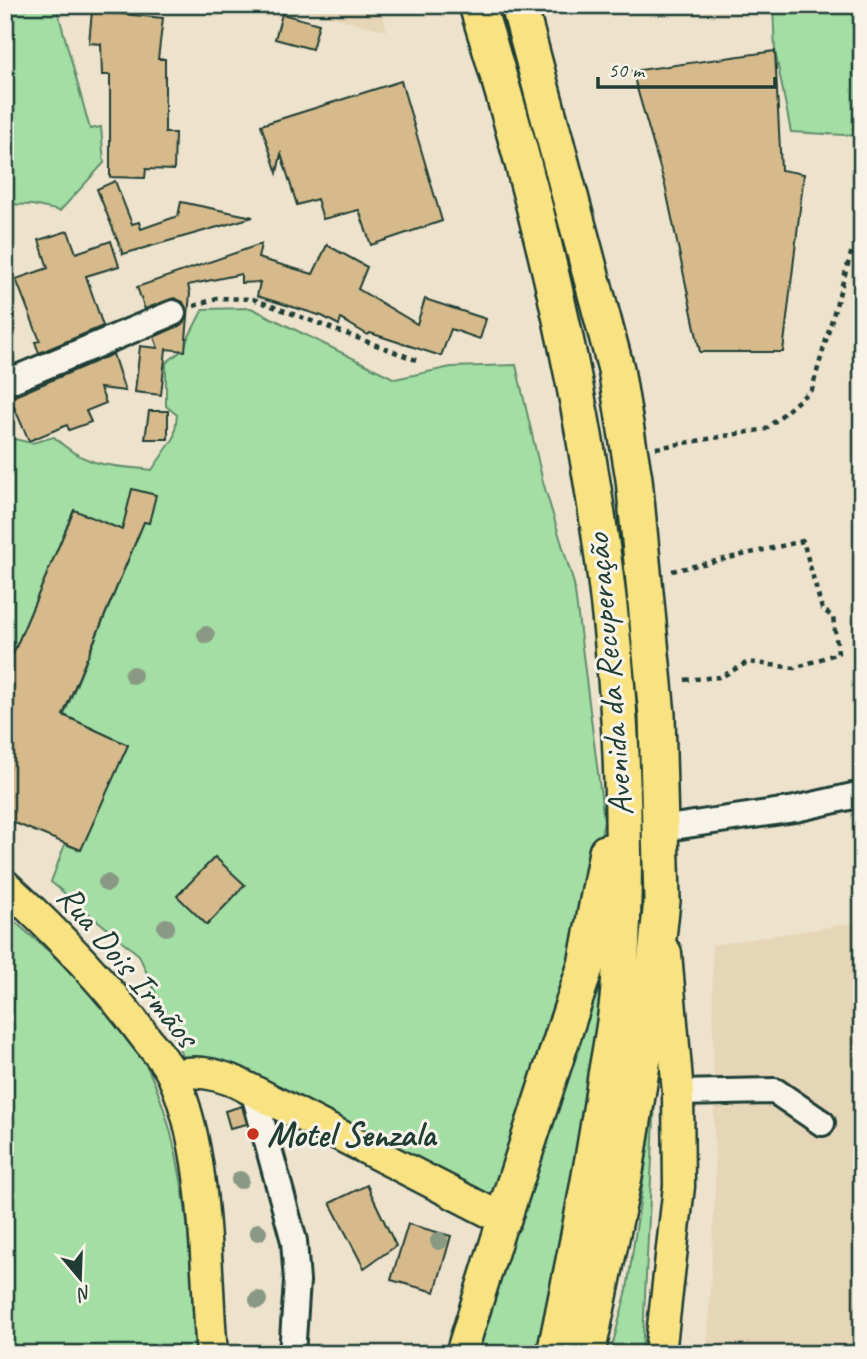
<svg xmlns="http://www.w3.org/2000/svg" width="867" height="1359" viewBox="0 0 867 1359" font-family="Caveat,sans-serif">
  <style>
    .built { fill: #e6d6b8 }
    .green { fill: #a3dea4; stroke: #618e6c; stroke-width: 2 }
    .building { fill: #d6ba8b; stroke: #1f3d34; stroke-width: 2 }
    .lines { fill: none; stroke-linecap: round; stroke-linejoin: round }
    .minor-casing { stroke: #1f3d34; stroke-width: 30 }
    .major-casing { stroke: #1f3d34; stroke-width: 35 }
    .highway-casing { stroke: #1f3d34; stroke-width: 40 }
    .path { stroke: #1f3d34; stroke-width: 4.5; stroke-dasharray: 5 5; stroke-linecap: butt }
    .minor { stroke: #f7f3e8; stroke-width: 24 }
    .major { stroke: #f8e281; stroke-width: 30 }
    .highway { stroke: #f8e281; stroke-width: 35 }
    .tree { fill: #8a9984 }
    .poi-dot { fill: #c8321e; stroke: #f7f3e8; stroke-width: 2.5 }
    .labels { text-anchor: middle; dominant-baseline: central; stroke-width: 6; stroke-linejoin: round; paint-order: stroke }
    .street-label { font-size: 35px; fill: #1f3d34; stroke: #f7f3e8 }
    .poi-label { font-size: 35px; font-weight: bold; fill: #1f3d34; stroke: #f7f3e8; text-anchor: start }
  </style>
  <rect width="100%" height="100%" fill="#ede2cc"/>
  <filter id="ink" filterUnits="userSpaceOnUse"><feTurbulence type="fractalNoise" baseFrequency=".0143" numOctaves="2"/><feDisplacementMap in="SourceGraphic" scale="14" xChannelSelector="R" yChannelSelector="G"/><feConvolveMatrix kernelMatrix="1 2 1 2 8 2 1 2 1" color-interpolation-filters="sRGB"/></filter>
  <g filter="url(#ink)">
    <!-- built -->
    <g class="built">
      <path d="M286,5H380L387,31Z"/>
      <path d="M862,922V1354H707L715,1189L712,945Z"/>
    </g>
    <!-- green -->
    <g class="green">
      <path d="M5,5H56L90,129L101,127L104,163L60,211L32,205L5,204Z"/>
      <path d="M773,5H862V136L791,132L775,51Z"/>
      <path d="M251,308L395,379L451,367L516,365L543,482L574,584L604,821L576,947L495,1203L184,1059L139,955L51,882L65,844L80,850L128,745L64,715L138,536L74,510L5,673V437L32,443L54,437C86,468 110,465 152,470L174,438L177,415L166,406V363L182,350L203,309Z"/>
      <path d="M5,913C43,947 86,981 118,1020C186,1103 192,1251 195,1354H5Z"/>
      <path d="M598,980L600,1018L540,1354H470Z"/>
      <path d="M655,1100L642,1354H610L627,1290Z"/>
    </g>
    <!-- building -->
    <g class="building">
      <path d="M92,11L163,18L158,59H165V133H175L174,170L146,169L145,178L110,177V75H102L101,44L89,43Z"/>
      <path d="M282,14L319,24L312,49L275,39Z"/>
      <path d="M775,51L781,170L804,174L783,352H700L665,185L632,71Z"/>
      <path d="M401,81L442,221L371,245L359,210L323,219L317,199L297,205L281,154L277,173L261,125Z"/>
      <path d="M115,181L132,224L139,222L141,229L178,216L181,202L253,217L123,254L97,189Z"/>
      <path d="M68,231L76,253L111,241L119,266L86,276L103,326L39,353L35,342L40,341L16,279L48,268L39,240Z"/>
      <path d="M261,244L258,258L313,274L327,245L367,267L358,289L417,324L425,299L486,319L480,339L451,329L441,356L370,333L368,335L341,319L339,325L322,316L257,296L260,282L241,283V274L188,285L190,293L185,351L166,349L161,395L135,392L140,346L158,348L154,337L179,326L188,314L183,302L174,298L145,309L137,287Z"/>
      <path d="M113,354L125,391L100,388L106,403L86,411L91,422L69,430L67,425L29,441L10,398Z"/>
      <path d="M149,411H168V439H145Z"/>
      <path d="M132,489L156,495L149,523L144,522L63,715L128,745L81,850L5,819V673L74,510L122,530Z"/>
      <path d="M215,857L245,885L207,925L177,896Z"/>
      <path d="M242,1106L247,1124L230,1128L225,1111Z"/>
      <path d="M367,1185L396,1246L364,1268L330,1203Z"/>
      <path d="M408,1224L451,1236L435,1292L391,1280Z"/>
    </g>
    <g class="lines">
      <!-- minor casing -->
      <g class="minor-casing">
        <g id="minor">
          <path d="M5,383L173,313"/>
          <path d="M660,829L795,809L862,794"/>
          <path d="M253,1090L294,1241L297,1281L292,1354"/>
          <path d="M678,1093L775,1091L822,1123"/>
        </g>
      </g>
      <!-- major casing -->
      <g class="major-casing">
        <g id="major">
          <path d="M5,885C56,932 104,981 145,1037C154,1049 167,1062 173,1076C208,1152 205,1270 212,1354"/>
          <path d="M173,1075C197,1070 213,1073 236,1082L503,1219L461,1354"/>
          <path d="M660,1354L679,1186L678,1093L666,953"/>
        </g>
      </g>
      <!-- highway casing -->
      <g class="highway-casing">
        <g id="highway">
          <path d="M477,5C575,318 642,659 619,988C617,1017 611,1047 606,1076C593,1169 574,1262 555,1354"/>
          <path d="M519,5L616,369L634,479L657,715L662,901L649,1020L625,1171L587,1354"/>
          <path d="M503,1219L586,965L607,852"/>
        </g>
      </g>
      <!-- path -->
      <g class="path">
        <path d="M194,306L217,298L253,299L416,360"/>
        <path d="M656,448L766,429L812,389L852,250"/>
        <path d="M672,571L803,541L822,609L833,617L838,653L795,668L748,662L721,677L682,680"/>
      </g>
      <!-- minor -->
      <use href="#minor" class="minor"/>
      <!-- major -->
      <use href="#major" class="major"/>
      <!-- highway -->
      <use href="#highway" class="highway"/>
    </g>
    <!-- trees -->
    <g class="tree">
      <circle cx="206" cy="635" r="9"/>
      <circle cx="133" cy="675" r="9"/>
      <circle cx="107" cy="883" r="9"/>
      <circle cx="166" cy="927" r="9"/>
      <circle cx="240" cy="1180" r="9"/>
      <circle cx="258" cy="1232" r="9"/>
      <circle cx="439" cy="1241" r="9"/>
      <circle cx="258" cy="1300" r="9"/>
    </g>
  </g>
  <!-- markers -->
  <circle class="poi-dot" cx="253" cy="1134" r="7"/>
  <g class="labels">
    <!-- street labels -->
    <g class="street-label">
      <text transform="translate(609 675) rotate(-95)">Avenida da Recuperação</text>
      <text transform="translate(128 966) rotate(50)">Rua Dois Irmãos</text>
    </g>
    <!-- poi labels -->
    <g class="poi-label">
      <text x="267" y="1134">Motel Senzala</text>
    </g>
  </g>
  <!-- margin -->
  <rect width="867" height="1359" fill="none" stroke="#f7f3e8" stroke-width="28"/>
  <rect x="14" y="14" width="839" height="1331" fill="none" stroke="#1f3d34" stroke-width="2.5" filter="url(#ink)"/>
  <!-- north arrow -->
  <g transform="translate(80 1278) rotate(161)" stroke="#f7f3e8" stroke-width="5" paint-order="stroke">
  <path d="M0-5L12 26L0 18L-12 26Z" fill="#1f3d34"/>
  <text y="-10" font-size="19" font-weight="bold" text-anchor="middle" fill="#1f3d34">N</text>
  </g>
  <!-- scale -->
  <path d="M598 77v10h177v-10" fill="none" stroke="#1f3d34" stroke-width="3.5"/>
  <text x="608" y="77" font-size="21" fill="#1f3d34" stroke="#f7f3e8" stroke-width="5" paint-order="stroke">50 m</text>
</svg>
